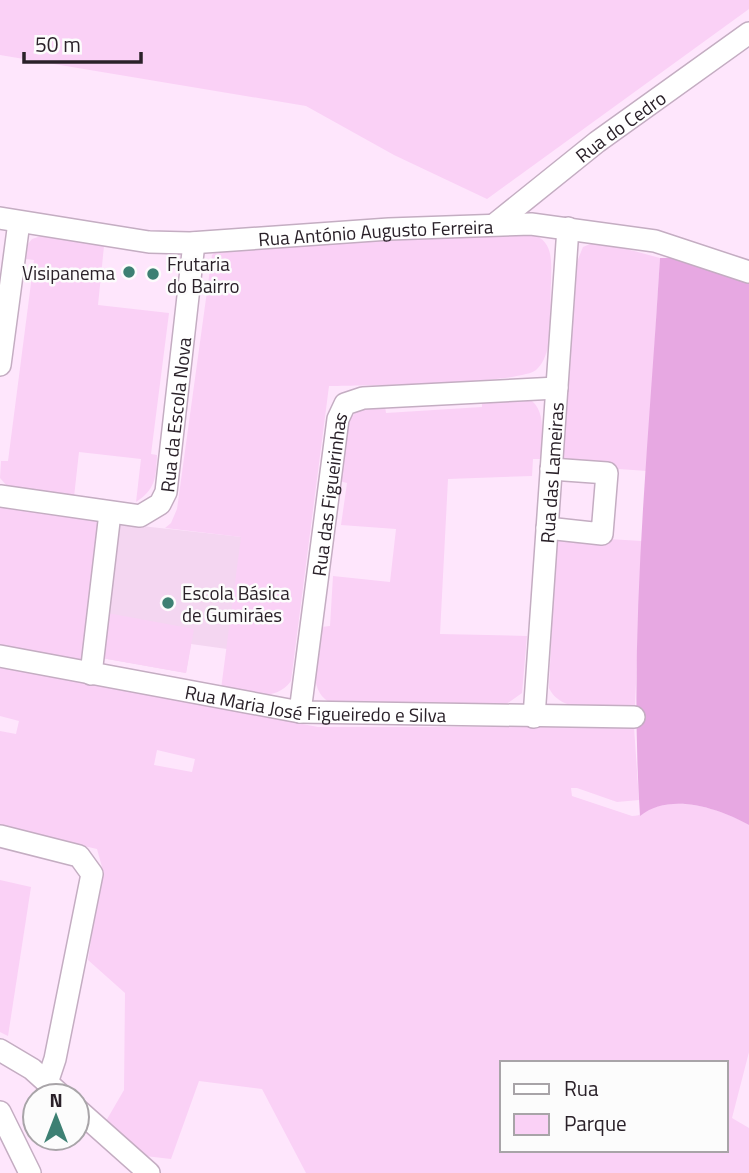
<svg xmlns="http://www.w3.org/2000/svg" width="749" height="1173" viewBox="0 0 749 1173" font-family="'Titillium Web',sans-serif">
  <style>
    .built { fill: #f4d6f1 }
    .green { fill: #fad1f6; fill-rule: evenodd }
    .forest { fill: #e7a8e2 }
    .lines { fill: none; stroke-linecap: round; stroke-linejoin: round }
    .minor-casing { stroke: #c4adc2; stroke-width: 24 }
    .minor { stroke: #fff; stroke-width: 21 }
    .poi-dot { fill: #3d8073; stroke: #fcfcfc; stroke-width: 2.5 }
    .labels { text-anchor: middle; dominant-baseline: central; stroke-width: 5; stroke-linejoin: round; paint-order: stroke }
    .street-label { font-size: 19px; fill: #2a2129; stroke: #fcfcfc }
    .poi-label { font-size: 19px; fill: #2a2129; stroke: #fcfcfc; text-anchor: start }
  </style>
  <rect width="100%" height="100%" fill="#fee6fc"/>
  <!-- built -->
  <path class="built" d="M114,523L242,537L227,649L191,644L186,673L96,657Z"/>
  <!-- green -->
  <g class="green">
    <path d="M0,0H749V9L487,199L394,155L306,106L0,55Z"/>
    <path d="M531,234C555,240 551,264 551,283C549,307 556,353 536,370C520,384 360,385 329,386L291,681C274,704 246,692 221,689L241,537L165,528L171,523L177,509L212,255L217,250L455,235Z"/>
    <path d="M41,236L104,246L98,305L169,313L151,454L157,455C156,477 156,489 136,502L141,459L79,452L74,497L8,487L0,478L1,461H8L34,260L26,259L28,244L32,239Z"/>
    <path d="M597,241L660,258L647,471L562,465L574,269L583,247Z"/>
    <path d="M482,398H528C548,410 541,438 541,459H533L532,476L448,479L440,634L527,636L522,693L505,705L329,702C305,687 318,651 321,627L330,626L333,576L390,582L396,529L341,525L347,483L339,481L348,421L359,409L385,406L386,413L482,407Z"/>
    <path d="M0,506L103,520L88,662L0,646Z"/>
    <path d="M556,536L642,541L635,707C608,707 562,716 549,688Z"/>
    <path d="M102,612L194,629L186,673L96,657Z"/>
    <path d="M0,666L318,727H634L639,800L617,802L577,788H571L572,796L632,816C642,816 644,811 652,808C684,797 721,809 749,825V1052L732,1118L749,1128V1173H306L262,1089L199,1081L171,1159L145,1156L106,1121L124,1090L125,993L88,960L102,867L97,849L0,827V731L16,734L19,721L0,716ZM157,750L195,759L192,772L154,765ZM502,1063H726V1150H502Z"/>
    <path d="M0,880L31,887L8,1036L0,1032Z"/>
  </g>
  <!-- forest -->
  <path class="forest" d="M676,254L749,277V825C718,808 670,792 640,816C628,630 649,444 660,258H672Z"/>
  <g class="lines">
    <!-- minor casing -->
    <g class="minor-casing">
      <g id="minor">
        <path id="s1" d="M0,218L149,242L190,243L389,229L531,224L655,241L749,272"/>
        <path id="s2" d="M495,224L597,142L749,33"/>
        <path d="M0,365L19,222"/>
        <path id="s3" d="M0,496L140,516L160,504L166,492L194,243"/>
        <path d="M547,528L602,534L607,473L551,469"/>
        <path id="s4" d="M0,656L300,712L634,717"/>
        <path d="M91,674L110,513"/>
        <path id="s5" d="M300,712L338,419L345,404L363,398L557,388"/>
        <path id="s6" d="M534,717L568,228"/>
        <path d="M0,836L79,856L92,874L55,1059L47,1083"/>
        <path d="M0,1050L32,1069L62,1096"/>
        <path d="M77,1109L149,1173"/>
        <path d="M0,1112L30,1173"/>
      </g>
    </g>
    <!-- minor -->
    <use href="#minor" class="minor"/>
  </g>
  <!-- markers -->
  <g class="poi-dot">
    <circle cx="129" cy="272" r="7"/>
    <circle cx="153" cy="274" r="7"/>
    <circle cx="168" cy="603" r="7"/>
  </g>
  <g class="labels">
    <!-- street labels -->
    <g class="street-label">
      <text stroke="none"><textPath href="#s2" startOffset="159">Rua do Cedro</textPath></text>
      <text stroke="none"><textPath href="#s1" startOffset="378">Rua António Augusto Ferreira</textPath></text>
      <text stroke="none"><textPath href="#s3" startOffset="256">Rua da Escola Nova</textPath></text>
      <text stroke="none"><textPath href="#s6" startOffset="245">Rua das Lameiras</textPath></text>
      <text stroke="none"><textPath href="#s5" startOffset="220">Rua das Figueirinhas</textPath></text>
      <text stroke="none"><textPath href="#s4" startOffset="320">Rua Maria José Figueiredo e Silva</textPath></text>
    </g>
    <!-- poi labels -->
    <g class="poi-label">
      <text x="167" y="263">Frutaria<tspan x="167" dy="22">do Bairro</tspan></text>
      <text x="115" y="272" text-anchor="end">Visipanema</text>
      <text x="182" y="592">Escola Básica<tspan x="182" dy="22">de Gumirães</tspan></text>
    </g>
  </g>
  <!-- legend -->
  <rect x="500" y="1061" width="228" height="91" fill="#fcfcfc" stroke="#a8a4a8" stroke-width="2"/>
  <rect x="514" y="1084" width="35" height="10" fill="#ffffff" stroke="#a8a4a8" stroke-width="2"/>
  <text x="564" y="1096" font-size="21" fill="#2a2129">Rua</text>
  <rect x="514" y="1114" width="35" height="21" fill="#fad1f6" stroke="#a8a4a8" stroke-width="2"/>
  <text x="564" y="1131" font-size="21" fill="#2a2129">Parque</text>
  <!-- north arrow -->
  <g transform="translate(56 1117)"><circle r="33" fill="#fcfcfc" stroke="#a8a4a8" stroke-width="2"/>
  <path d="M0-5L12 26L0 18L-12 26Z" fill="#3d8073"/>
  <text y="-10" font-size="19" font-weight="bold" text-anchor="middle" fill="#2a2129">N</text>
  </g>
  <!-- scale -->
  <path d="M24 52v10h117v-10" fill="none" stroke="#2a2129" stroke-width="3.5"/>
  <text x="35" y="52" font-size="21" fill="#2a2129" stroke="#fcfcfc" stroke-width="5" paint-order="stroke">50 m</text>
</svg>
